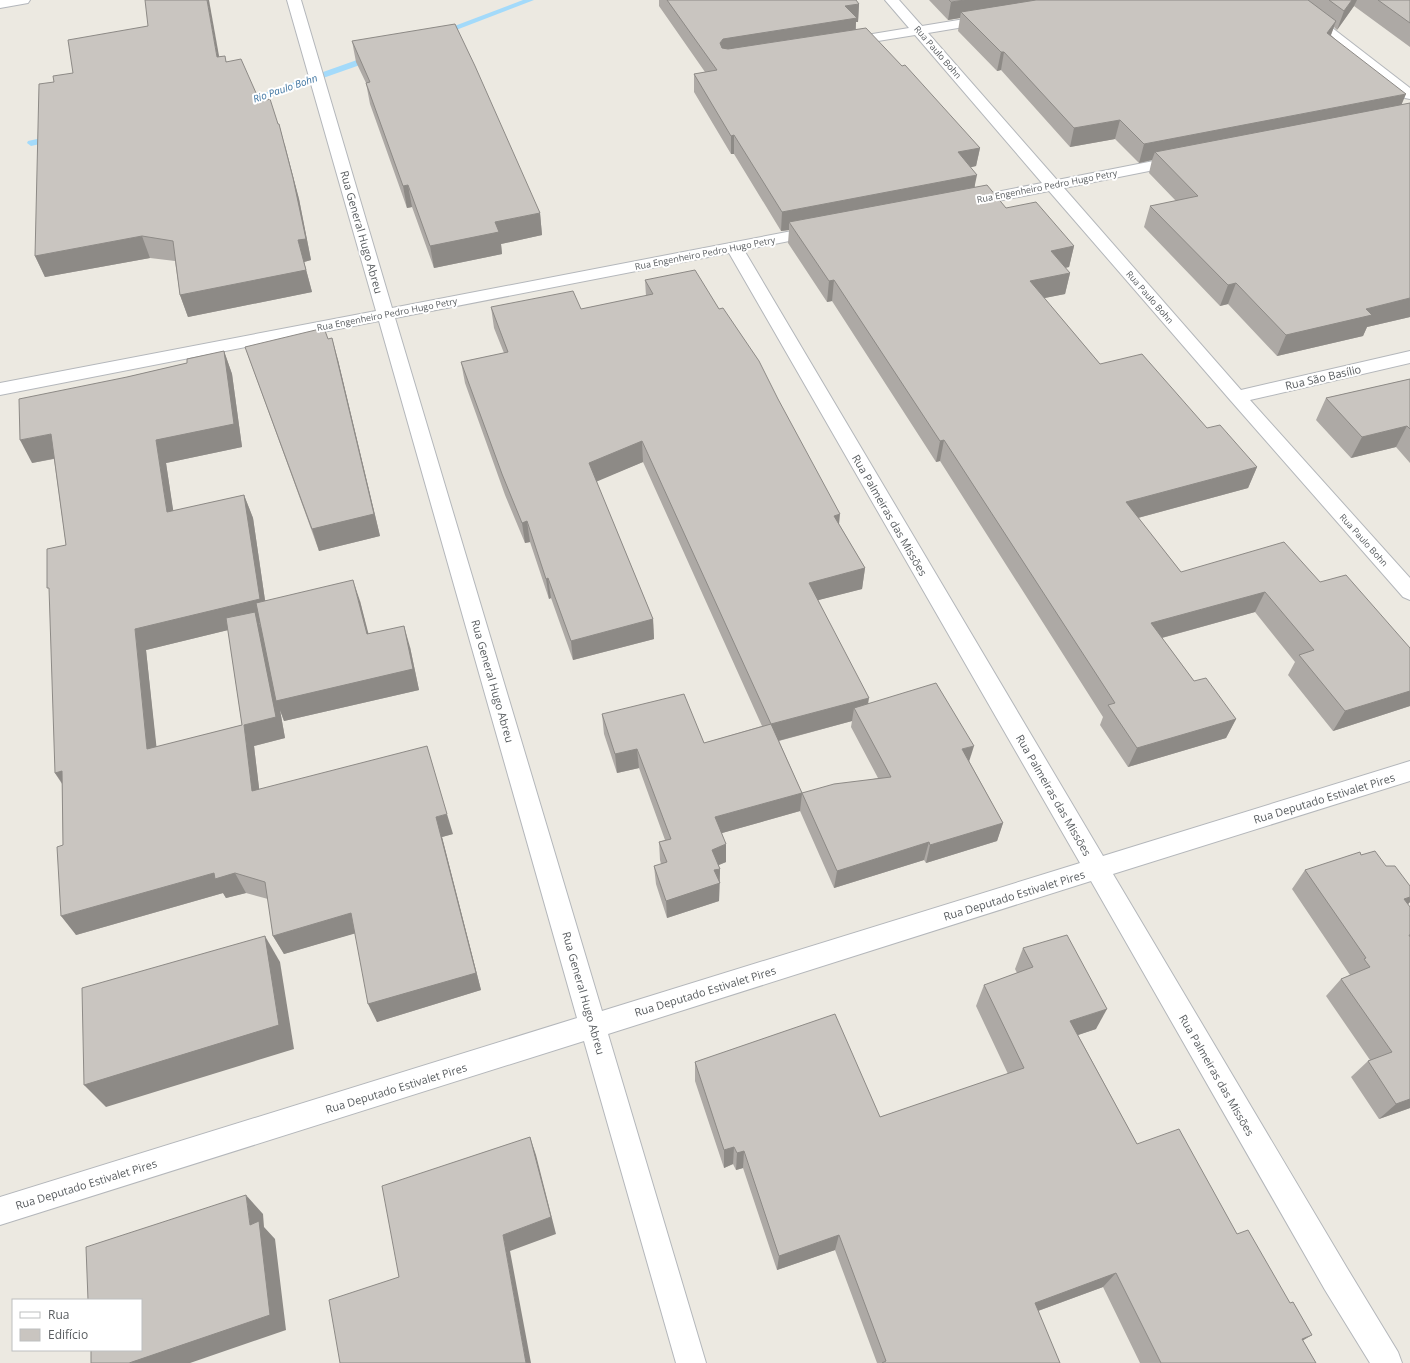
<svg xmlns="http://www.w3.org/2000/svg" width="1410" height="1363" viewBox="0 0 1410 1363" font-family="'Open Sans',sans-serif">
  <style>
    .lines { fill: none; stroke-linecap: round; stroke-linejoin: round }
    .stream { fill: #a3dafa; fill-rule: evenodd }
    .street-casing { stroke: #b4b7bb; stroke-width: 2 }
    .secondary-casing { stroke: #b3b6bb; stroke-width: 2 }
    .street { fill: #fff; fill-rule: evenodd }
    .secondary { fill: #fff; fill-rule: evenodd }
    .wall { fill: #ada9a5; fill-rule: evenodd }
    .shaded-wall { fill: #8d8a86 }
    .building { fill: #c9c5c0; stroke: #8d8a86 }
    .labels { text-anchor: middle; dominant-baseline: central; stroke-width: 4; stroke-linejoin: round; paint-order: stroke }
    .far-street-label { font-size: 9px; fill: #5a5e61; stroke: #fff }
    .far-water-label { font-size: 10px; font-style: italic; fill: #4076a2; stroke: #fff }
    .street-label { font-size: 11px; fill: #5a5e61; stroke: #fff }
  </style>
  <rect width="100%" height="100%" fill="#ece9e1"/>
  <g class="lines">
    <!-- stream -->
    <g class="stream">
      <path d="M523,0H534L443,35H440L436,33Z"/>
      <path d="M371,55H374L378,57L377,59L255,102L241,105L237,102L238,100L250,98Z"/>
      <path d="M55,135L59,138L58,140L31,146L27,143L28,141Z"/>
    </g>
    <!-- street casing -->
    <g class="street-casing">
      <g id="street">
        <path d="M287,0H301L392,308L818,226L824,228L826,231L824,234L744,250L1103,856L1410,761V781L1113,874L1347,1268L1398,1352L1402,1363H1370L1325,1290L1091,881L608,1034L706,1363H676L584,1041L0,1225V1197L577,1018L379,321L0,395V383L376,311ZM729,253L1080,863L602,1011L395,318Z"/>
        <path d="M885,0H899L922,26L989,15L994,16L996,19L994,22L928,33L1057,180L1179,156L1184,158L1187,161L1184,164L1064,188L1241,390L1410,351V363L1250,400L1410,578V600L1403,597L1231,401L1049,191L967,207L961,205L959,202L961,199L1042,183L915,35L847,46L842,45L840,42L842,39L909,28Z"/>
        <path d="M1281,0H1296L1410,88V99L1405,98Z"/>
      </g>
    </g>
    <!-- secondary casing -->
    <g class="secondary-casing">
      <path id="secondary" d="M0,0H30L28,3L0,8Z"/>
    </g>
    <!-- street -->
    <use href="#street" class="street"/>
    <!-- secondary -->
    <use href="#secondary" class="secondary"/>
  </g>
  <!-- wall -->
  <g class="wall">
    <path d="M659,0H856L859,4L858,22H856V29L980,148L976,166L971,167L975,187L1006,208L1074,246L1069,267L1065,268L1070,273L1065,294L1044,298L1100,364L1207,428L1257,467L1248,488L1138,518L1181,572L1320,582L1410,648V706L1333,731L1288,675L1295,662L1255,612L1162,638L1194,681L1236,719L1226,738L1128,767L1100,725L1103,717L940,461L936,462L832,301L827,302L788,243L789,230L781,231L734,154H731L694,92V74L705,72L659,6Z"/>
    <path d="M929,0H1410V47L1354,6L1337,30L1334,27L1331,35L1402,105L1410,103V317L1367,327L1363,336L1277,356L1228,304L1220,306L1144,227L1150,206L1176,201L1149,173L1152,160L1139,163L1115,139L1070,147L1001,70L997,71L958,31L960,18L948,20Z"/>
    <path d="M352,41L540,213L542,235L501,244L502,254L434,268L412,207L407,208L370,104L366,83L356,62Z"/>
    <path d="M219,57L226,61L260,102L285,145L299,199L311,260L304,262L312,292L188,317L180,295L175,261L150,258L45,277L35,256L54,82L73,73Z"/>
    <path d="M645,280L839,524L865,568L862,589L818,600L868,704L969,761L1003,823L997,841L926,863L924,860L834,888L800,811L722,833L726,862L718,865L720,869L719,901L667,918L656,884L654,866L661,864L660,860L659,842L665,840L639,768L617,773L604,734L602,714L704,743L762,726L643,462L596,481L653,619L654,639L573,660L551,598L549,599L530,542L525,543L505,495L465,383L461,362L504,353L494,328L491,307L581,309L646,296ZM852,721L851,727L878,778L802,793L779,741Z"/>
    <path d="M328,339L338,360L380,536L319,551L253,369L245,347Z"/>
    <path d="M224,351L232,374L242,447L166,463L173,511L244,495L253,518L265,600L360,601L368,634L410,647L419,690L284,721L280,710L285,738L254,746L259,789L453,834L442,837L481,990L377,1022L355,933L284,954L273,936L268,899L246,893L226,898L223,893L76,935L63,845L62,784L55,773L66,545L54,459L32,463L127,377L187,363ZM228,630L242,725L156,747L146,650Z"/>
    <path d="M1410,379V463L1396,447L1351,458L1316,420L1326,398Z"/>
    <path d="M1361,855L1386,866L1410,886V902L1408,904L1410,907V1108L1379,1119L1351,1077L1368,1061L1370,1060L1326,996L1341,979L1350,975L1292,889L1305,870Z"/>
    <path d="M1023,948L1096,1029L1078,1035L1137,1144L1237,1234L1303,1341L1316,1363H1140L1103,1287L1038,1311L1060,1363H877L835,1250L777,1270L743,1168L736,1170L733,1164L724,1168L695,1081V1062L880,1117L1008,1074L976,1006L984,985L1017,973L1015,969Z"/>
  </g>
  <!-- shaded-wall -->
  <g class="shaded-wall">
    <path d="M207,0H209L223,78L217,57Z"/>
    <path d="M965,0H1076L961,12L960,18L948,20L951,2Z"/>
    <path d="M1352,0H1357L1354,6L1337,30L1344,11Z"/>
    <path d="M859,4L858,22H856L855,36L723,58L720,43L723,39L845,6Z"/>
    <path d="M1336,21L1329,40L1327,33Z"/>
    <path d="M1001,52H1004L1001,70L997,71Z"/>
    <path d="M1406,94L1398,113L1155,152L1152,160L1139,163L1144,144Z"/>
    <path d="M1120,120L1115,139L1070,147L1074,128Z"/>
    <path d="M279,124L299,199L311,260L304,262L312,292L188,317L180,295L298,240Z"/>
    <path d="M734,135V154H731V136Z"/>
    <path d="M980,148L976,166L955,171L958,152Z"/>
    <path d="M977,175L973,194L789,222V230L781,231L782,212Z"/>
    <path d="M408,185L412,207L407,208L403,186Z"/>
    <path d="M540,213L542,235L501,244L502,254L434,268L430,246L495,222Z"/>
    <path d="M142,236L150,258L45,277L35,256Z"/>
    <path d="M1074,246L1069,267L1046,272L1051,251Z"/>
    <path d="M1070,273L1065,294L1025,302L1030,281Z"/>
    <path d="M834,280L832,301L827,302L829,281Z"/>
    <path d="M1236,283L1228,304L1220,306L1228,285Z"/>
    <path d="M1410,298V317L1367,327L1363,336L1277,356L1286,335L1366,309Z"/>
    <path d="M332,338L338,360L380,536L319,551L312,529Z"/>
    <path d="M224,351L232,374L242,447L166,463L177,535L167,512L156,440Z"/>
    <path d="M1407,426L1396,447L1351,458L1362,437Z"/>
    <path d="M51,434L62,457L32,463L20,440Z"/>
    <path d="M944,440L940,461L936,462L940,441Z"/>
    <path d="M642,441L643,462L591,484L589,463Z"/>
    <path d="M1257,467L1248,488L1119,523L1126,502Z"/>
    <path d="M244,495L253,518L268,621L259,623L264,634L278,700L404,626L410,647L419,690L284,721L280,710L285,738L254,746L262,812L252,791L244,725L257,623L146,650L159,770L147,749L135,629Z"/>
    <path d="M840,514L838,535L834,516Z"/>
    <path d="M527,521L530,542L525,543L522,523Z"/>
    <path d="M865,568L862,589L807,603L809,583Z"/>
    <path d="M548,578L551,598L549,599L546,579Z"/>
    <path d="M353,580L360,601L374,655L367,634Z"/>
    <path d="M1265,592L1255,612L1143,643L1151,623Z"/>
    <path d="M653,619L654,639L573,660L571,641Z"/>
    <path d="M1410,691V706L1333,731L1345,711Z"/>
    <path d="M869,698L866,717L854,708L852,721L770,743L771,724Z"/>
    <path d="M1236,719L1226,738L1128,767L1137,748Z"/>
    <path d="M974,746L968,765L962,749Z"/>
    <path d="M637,749L639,768L617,773L615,754Z"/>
    <path d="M62,771L69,793L55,773Z"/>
    <path d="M802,793L800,811L715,835V817Z"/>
    <path d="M447,814L453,834L442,837L481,990L377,1022L368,1004L436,817Z"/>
    <path d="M1003,823L997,841L926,863L930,845Z"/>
    <path d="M929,842L924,860L834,888L837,871Z"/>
    <path d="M726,844V862L712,868V850Z"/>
    <path d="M720,869L719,901L667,918L666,901L714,870Z"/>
    <path d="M214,873H235L246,893L226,898L223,893L76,935L61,916Z"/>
    <path d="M1410,897V902L1400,913L1404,899Z"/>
    <path d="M351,913L360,932L284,954L273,936Z"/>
    <path d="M265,936L280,962L294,1049L106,1107L84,1085Z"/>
    <path d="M1107,1009L1096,1029L1060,1041L1070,1021Z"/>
    <path d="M1410,1099V1108L1379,1119L1396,1104Z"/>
    <path d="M530,1137L536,1155L556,1234L510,1251L531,1363H526L503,1235Z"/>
    <path d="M734,1147L733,1164L724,1168V1150Z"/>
    <path d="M744,1151L743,1168L736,1170L737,1153Z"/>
    <path d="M246,1195L263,1214L264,1227L275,1239L286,1330L190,1363H129L250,1225Z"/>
    <path d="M839,1235L835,1250L777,1270L779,1256Z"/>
    <path d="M1116,1273L1103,1287L1024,1316L1035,1303Z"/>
    <path d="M1312,1335L1292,1347L1302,1339Z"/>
  </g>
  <!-- building -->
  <g class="building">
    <path d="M145,0H207L217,57L225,56L226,62L241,59L260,102L270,99L278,124H279L293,178L306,239L298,240L306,270L180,295L173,241L142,236L35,256L39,84L54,82L53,76L73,73L68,40L148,26Z"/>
    <path d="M667,0H856L859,4L845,6L857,18L723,39L720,43L722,48L728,49L866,28L902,66L905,65L980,148L958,152L977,175L782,212L734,135L731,136L694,74L717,70Z"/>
    <path d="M949,0H965L951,2Z"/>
    <path d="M1036,0H1308L1336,21L1327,33L1406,94L1144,144L1120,120L1074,128L1004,52H1001L961,12Z"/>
    <path d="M1329,0H1352L1344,11Z"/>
    <path d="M1378,0H1410V23Z"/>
    <path d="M455,24L475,66L540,213L495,222L499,232L430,246L408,185L403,186L366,83L370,82L352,41Z"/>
    <path d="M1410,103V298L1366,309L1372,315L1286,335L1236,283L1228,285L1150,206L1198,196L1155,152Z"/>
    <path d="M987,185L1006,208L1036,202L1074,246L1051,251L1070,273L1030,281L1100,364L1142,354L1207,428L1220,425L1257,467L1126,502L1181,572L1284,542L1320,582L1346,575L1410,648V691L1345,711L1299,655L1314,650L1265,592L1151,623L1194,681L1206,678L1236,719L1137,748L1108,705L1115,703L944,440L940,441L834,280L829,281L789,222Z"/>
    <path d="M695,270L719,309L723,308L759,361L778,399L840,514L834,516L865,568L809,583L869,698L771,724L802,793L834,784L891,777L854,708L936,683L974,746L962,749L1003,823L930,845L929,842L837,871L802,793L715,817L726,844L712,850L720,869L714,870L720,883L666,901L654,866L667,862L659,842L671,839L637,749L615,754L602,714L684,694L704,743L771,724L642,441L589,463L653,619L571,641L548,578L546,579L527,521L522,523L502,474L461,362L508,352L491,307L573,291L581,309L653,294L645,280Z"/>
    <path d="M324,328L328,339L332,338L374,514L312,529L245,347Z"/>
    <path d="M224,351L234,424L156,440L167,512L244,495L260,599L135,629L147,749L242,725L226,618L255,612L276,717L244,725L252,791L427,746L447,814L436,817L476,973L368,1004L351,913L273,936L265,882L235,873L215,879L214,873L61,916L57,847L63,845L62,771L55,773L49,588H47V549L66,545L51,434L20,440L19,399L127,377L187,363V359Z"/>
    <path d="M1410,379V429L1407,426L1362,437L1326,398Z"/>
    <path d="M353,580L367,634L404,626L413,669L276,701L256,603Z"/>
    <path d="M1375,851L1386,866H1395L1410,886V897L1404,899L1410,907V935H1409L1410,937V1099L1396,1104L1368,1061L1392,1052L1341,979L1370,967L1364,959L1366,958L1305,870L1360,852L1361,855Z"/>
    <path d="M1067,935L1107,1009L1070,1021L1137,1144L1179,1129L1237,1234L1248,1230L1290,1303L1293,1302L1312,1335L1302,1339L1316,1363H1161L1116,1273L1035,1303L1060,1363H882L886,1361L839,1235L779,1256L744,1151L737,1153L734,1147L724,1150L695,1062L835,1014L880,1117L1024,1068L984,985L1033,967L1023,948Z"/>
    <path d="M265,936L279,1025L84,1085L82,988Z"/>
    <path d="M530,1137L551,1217L503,1235L526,1363H340L329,1300L399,1277L382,1186Z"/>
    <path d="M246,1195L250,1225L259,1221L270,1315L129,1363H91V1350H141V1300H88L86,1247Z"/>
  </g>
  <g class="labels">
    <!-- far-street labels -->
    <g class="far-street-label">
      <text transform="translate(938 52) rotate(49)">Rua Paulo Bohn</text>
      <text transform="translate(1047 186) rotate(-11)">Rua Engenheiro Pedro Hugo Petry</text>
      <text transform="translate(705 253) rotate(-11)">Rua Engenheiro Pedro Hugo Petry</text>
      <text transform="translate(1150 297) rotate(49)">Rua Paulo Bohn</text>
      <text transform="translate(387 314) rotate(-11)">Rua Engenheiro Pedro Hugo Petry</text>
      <text transform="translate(1364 540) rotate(48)">Rua Paulo Bohn</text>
    </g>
    <!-- far-water labels -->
    <g class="far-water-label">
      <text transform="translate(285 88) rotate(-19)">Rio Paulo Bohn</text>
    </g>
    <!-- street labels -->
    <g class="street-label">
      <text transform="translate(362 232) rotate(74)">Rua General Hugo Abreu</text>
      <text transform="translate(1323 377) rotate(-13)">Rua São Basílio</text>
      <text transform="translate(890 515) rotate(60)">Rua Palmeiras das Missões</text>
      <text transform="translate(493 681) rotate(74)">Rua General Hugo Abreu</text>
      <text transform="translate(1054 795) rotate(60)">Rua Palmeiras das Missões</text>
      <text transform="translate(1324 798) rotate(-17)">Rua Deputado Estivalet Pires</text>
      <text transform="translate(1014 895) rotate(-17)">Rua Deputado Estivalet Pires</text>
      <text transform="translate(705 991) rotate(-17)">Rua Deputado Estivalet Pires</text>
      <text transform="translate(584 993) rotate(74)">Rua General Hugo Abreu</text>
      <text transform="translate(1217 1075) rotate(60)">Rua Palmeiras das Missões</text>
      <text transform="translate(396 1088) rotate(-17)">Rua Deputado Estivalet Pires</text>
      <text transform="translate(86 1184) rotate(-17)">Rua Deputado Estivalet Pires</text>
    </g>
  </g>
  <!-- legend -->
  <rect x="12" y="1299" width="130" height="52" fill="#ffffff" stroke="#bdbfc0"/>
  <rect x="20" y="1312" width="20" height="6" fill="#ffffff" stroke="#bdbfc0"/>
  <text x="48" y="1319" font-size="12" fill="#5a5e61">Rua</text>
  <rect x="20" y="1329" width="20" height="12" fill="#c9c5c0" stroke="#bdbfc0"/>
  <text x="48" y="1339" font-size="12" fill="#5a5e61">Edifício</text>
</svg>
